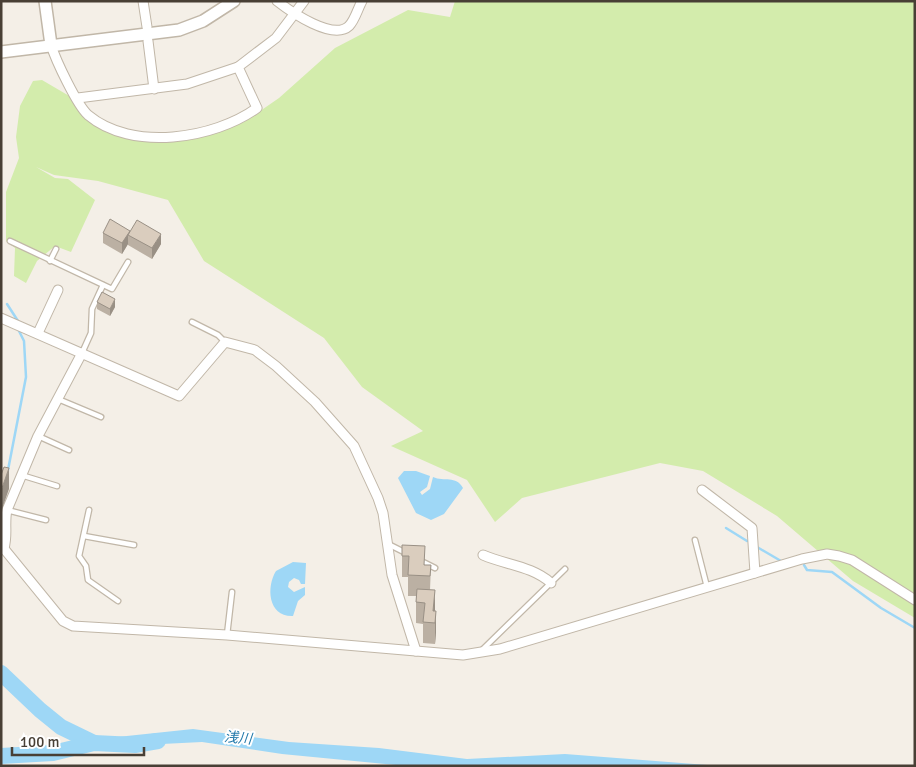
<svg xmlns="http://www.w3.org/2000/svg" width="916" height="767" viewBox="0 0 916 767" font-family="Signika,'Noto Sans JP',sans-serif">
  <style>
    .green { fill: #d3ecac }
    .water { fill: #9ed7f6 }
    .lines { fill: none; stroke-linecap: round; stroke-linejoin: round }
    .stream { stroke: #9ed7f6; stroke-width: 2.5 }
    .river { stroke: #9ed7f6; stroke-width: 16 }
    .service-casing { stroke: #c1b7a8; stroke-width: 7 }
    .minor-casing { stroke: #c1b7a8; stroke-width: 11 }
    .tertiary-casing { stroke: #c1b7a8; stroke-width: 14 }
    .service { stroke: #fff; stroke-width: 4.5 }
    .minor { stroke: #fff; stroke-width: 9 }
    .tertiary { stroke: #fff; stroke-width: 11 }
    .wall { fill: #bbb0a3 }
    .shaded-wall { fill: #999085 }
    .building { fill: #dacdbe; stroke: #999085 }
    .labels { text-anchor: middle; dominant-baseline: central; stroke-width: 4; stroke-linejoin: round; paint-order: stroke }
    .water-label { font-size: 14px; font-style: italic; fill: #247aab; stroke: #fff }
  </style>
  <rect width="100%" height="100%" fill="#f4efe7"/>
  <!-- green -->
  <path class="green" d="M455,1H915V618L853,581L777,516L703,471L660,463L522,498L495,522L467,480L391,446L423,431L362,387L324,338L204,261L168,200L98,181L54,175L36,167L55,178L68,179L95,200L71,252L55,246L37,261L26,283L14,276L15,248L6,241V192L19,158L16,137L20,106L33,81L42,80L71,97L86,120L116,135L146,142L192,138L244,122L279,98L335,48L408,10L450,17Z"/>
  <!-- water -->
  <g class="water">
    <path d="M404,471H416L430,476L427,487L420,492L422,495L430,489L433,477C444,482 456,475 463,488L444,514L431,520L416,513L398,478Z"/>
    <path d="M293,562L306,563L305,584H301L299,580L294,578L289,582L288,587L294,592L305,587V595L298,601L293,616C268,617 266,587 276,571Z"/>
    <path d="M193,729L289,742L379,748L467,759L565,754L720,766H406L282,754L202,742L82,748L89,740Z"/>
  </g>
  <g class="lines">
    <!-- stream -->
    <g class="stream">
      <path d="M7,304L18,321"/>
      <path d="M8,470L26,377L24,341L18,329"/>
      <path d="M726,528L747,541"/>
      <path d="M757,547L781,561"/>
      <path d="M804,565L807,570L832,572L881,608L915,628"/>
    </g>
    <!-- river -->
    <g class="river">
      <path d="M1,673L40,710L61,727L94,743"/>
      <path d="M1,756L53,753L94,743L135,745L158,741"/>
    </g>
    <!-- service casing -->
    <g class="service-casing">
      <g id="service">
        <path d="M10,241L112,289L128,262"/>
        <path d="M50,261L56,249"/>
        <path d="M192,322L218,335L225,342"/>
        <path d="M82,353L91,333L92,309L103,285"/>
        <path d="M58,399L101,417"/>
        <path d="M38,436L69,450"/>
        <path d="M21,475L57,486"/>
        <path d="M7,510L46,520"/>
        <path d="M89,510L79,556L86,566L88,580L118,601"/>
        <path d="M84,536L134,545"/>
        <path d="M695,540L707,587"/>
        <path d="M388,544L406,553"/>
        <path d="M419,560L435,568"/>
        <path d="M227,635L232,592"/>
        <path d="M482,650L565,569"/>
      </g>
    </g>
    <!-- minor casing -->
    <g class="minor-casing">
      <g id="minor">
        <path d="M143,1L147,27"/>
        <path d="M277,1C291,12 333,41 349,26C355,20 358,8 362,1"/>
        <path d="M148,41L154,89"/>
        <path d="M51,45C56,61 77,105 88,115C132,152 214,139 257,108L238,67L276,38L304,1"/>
        <path d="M78,98L187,84L238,67"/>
        <path d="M1,318L179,396L225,342L255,350L276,366L315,402L354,446L378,498L383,513L392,575L416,651"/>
        <path d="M38,333L58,290"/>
        <path d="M702,490L752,528L755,573"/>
        <path d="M1,545L63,621L73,626L227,635L463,655L500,649L802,559L827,554L839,556L852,560L915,600"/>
        <path d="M4,548C8,535 4,523 7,510L38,436L82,353"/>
        <path d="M483,555C506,565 532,566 551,583"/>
      </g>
    </g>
    <!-- tertiary casing -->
    <g class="tertiary-casing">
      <g id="tertiary">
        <path d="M45,1L51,45"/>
        <path d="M1,52L179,30L203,21L234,1"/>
      </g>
    </g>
    <!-- service -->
    <use href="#service" class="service"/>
    <!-- minor -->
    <use href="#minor" class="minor"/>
    <!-- tertiary -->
    <use href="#tertiary" class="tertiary"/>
  </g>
  <!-- wall -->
  <g class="wall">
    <path d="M130,232L161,244L152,259L128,245V244L122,254L103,243V233Z"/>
    <path d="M97,302L115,307L110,316L97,309Z"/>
    <path d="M402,545L425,565H431L430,590L435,611L436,632L435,644L423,643V624L416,623V596H408V577H402Z"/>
  </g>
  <!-- shaded-wall -->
  <g class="shaded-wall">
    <path d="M130,231V235H128V244L122,254V243Z"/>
    <path d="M161,234V244L152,259V248Z"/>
    <path d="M115,299V307L110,316V309Z"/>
    <path d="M9,468V489L1,512V491Z"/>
    <path d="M435,590V611H433Z"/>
    <path d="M436,611V632L435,644V623Z"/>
  </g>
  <!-- building -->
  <g class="building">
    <path d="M110,219L130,231L122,243L103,233Z"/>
    <path d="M137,220L161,234L152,248L128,235Z"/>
    <path d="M102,292L115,299L110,309L97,302Z"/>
    <path d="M4,467L9,468L1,491V475Z"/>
    <path d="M402,545L425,546L424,565H431L430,576L408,575L409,556H402Z"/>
    <path d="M417,589L435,590L433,611H436L435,623L423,622L425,603L416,602Z"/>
  </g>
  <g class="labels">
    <!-- water labels -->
    <g class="water-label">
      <text transform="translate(238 738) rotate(5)">浅川</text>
    </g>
  </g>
  <!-- border -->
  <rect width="916" height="767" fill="none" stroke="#483f35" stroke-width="5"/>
  <!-- scale -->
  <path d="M12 747v8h132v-8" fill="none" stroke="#483f35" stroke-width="2.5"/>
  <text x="20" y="747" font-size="15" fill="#483f35" stroke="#ffffff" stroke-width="4" paint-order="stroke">100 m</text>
</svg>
